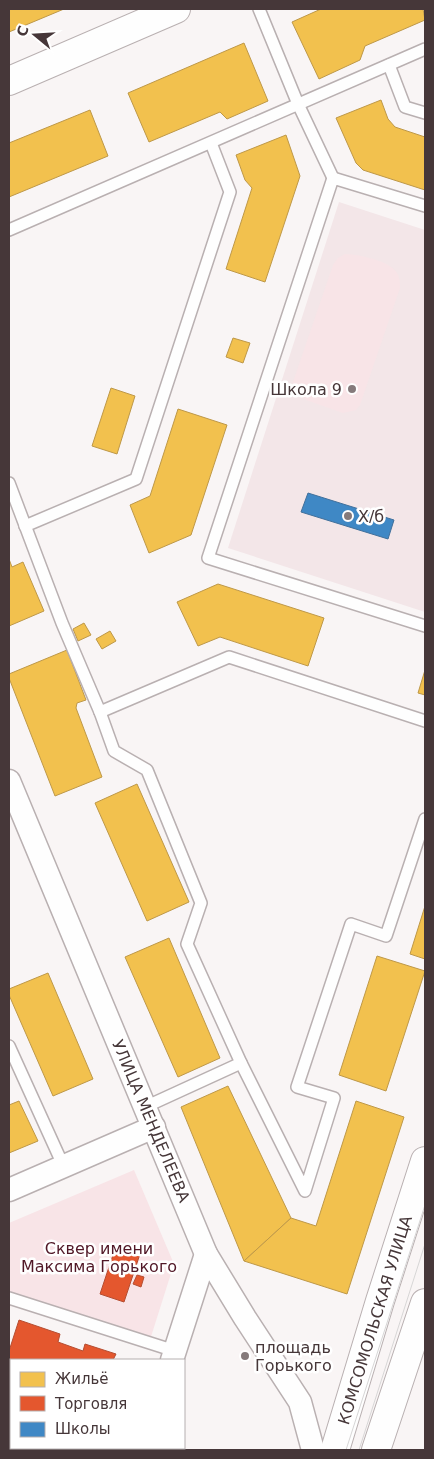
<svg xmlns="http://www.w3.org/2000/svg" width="434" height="1459" viewBox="0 0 434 1459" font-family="'DejaVu Sans',sans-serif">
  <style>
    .built { fill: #f3e6e8 }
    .green { fill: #f8e4e7 }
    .homes { fill: #f2c14e; stroke: #be9848 }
    .shops { fill: #e4572e; stroke: #b54d31 }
    .schools { fill: #3f88c5; stroke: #41709b }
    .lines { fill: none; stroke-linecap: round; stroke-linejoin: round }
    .service-casing { stroke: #b9b0b1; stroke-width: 14 }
    .minor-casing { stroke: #b9b0b1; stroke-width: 25 }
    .tertiary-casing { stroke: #b9b0b1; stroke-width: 30 }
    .secondary-casing { stroke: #b9b0b1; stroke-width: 30 }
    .service { stroke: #fefefe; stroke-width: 11 }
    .minor { stroke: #fefefe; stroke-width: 22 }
    .tertiary { stroke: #fefefe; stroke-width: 28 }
    .secondary { stroke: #fefefe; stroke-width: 28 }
    .tram { stroke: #d7d6d6; stroke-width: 1 }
    .poi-dot { fill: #857a7b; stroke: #fff; stroke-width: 2 }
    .labels { text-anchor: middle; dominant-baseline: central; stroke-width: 5; stroke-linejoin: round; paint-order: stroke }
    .poi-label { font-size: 16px; fill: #463739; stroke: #fff; text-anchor: start }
    .street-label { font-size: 16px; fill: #463739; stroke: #fff }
    .park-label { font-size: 16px; fill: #511827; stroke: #fff }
  </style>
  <rect width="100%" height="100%" fill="#f9f5f5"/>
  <!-- built -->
  <path class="built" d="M339,202L425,230V612L228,548Z"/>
  <!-- green -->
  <g class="green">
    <path d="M345,254C356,254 383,260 391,267C399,272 400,279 400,288L360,405L356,410L343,413L306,400L294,389L293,382L333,265L338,258Z"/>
    <path d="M134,1170L174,1264L149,1343L13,1299L9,1311V1223Z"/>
  </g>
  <!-- homes -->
  <g class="homes">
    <path d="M9,9H64L9,32Z"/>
    <path d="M321,9H423L425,20L365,46L360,60L319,79L292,22Z"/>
    <path d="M244,43L268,101L227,119L220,112L149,142L128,93Z"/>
    <path d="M381,100L388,119L395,127L425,137V190L363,170L356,163L336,118Z"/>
    <path d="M90,110L108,156L9,197V143Z"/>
    <path d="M286,135L300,176L265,282L226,269L252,188L245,180L236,155Z"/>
    <path d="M233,338L250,343L243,363L226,357Z"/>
    <path d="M111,388L135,396L117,454L92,446Z"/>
    <path d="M178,409L227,425L191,535L149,553L130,505L150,496Z"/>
    <path d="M9,559L12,567L23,562L44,611L9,626Z"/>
    <path d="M218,584L324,618L308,666L220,637L198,646L177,602Z"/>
    <path d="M84,623L91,635L78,641L73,629Z"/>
    <path d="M110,631L116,641L102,649L96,639Z"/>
    <path d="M67,650L86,700L77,703L76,708L102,777L55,796L9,678V674Z"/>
    <path d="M425,670V695L418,693Z"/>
    <path d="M137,784L189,902L147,921L95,803Z"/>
    <path d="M425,906V959L410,954Z"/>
    <path d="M169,938L220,1058L178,1077L125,957Z"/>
    <path d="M377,956L425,971L386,1091L339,1075Z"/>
    <path d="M48,973L93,1079L53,1096L9,995V989Z"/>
    <path d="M228,1086L291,1218L244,1261L181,1107Z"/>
    <path d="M19,1101L38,1141L9,1153V1105Z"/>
    <path d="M356,1101L404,1117L347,1294L244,1261L291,1218L316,1226Z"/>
  </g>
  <!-- shops -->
  <g class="shops">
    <path d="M116,1246L140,1254L124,1302L100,1294Z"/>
    <path d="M137,1275L144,1277L141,1287L133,1284Z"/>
    <path d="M19,1320L60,1334L58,1342L83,1351L85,1344L116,1354L113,1360H11V1448H113L112,1450H9V1351Z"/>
  </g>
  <!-- schools -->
  <path class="schools" d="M308,493L394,520L388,539L301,512Z"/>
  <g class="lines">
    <!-- service casing -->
    <g class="service-casing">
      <g id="service">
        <path d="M259,9L298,104L333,178"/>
        <path d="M389,65L405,107L425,113"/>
        <path d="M425,206L333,178L208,558L425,626"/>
        <path d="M9,230L425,49"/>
        <path d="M9,483L62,623L100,712L114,751L147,770L201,903L187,944L241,1063L305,1191L334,1098L297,1087L351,924L386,936L425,819"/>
        <path d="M25,526L136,479L230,192L211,143"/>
        <path d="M100,712L229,657L425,721"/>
        <path d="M9,1046L63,1165"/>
        <path d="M145,1107L241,1063"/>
        <path d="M9,1298L175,1351"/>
      </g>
    </g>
    <!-- minor casing -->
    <g class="minor-casing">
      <g id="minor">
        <path d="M9,781L206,1254L245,1318L300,1402L313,1450"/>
        <path d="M9,1190L154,1127"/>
        <path d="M172,1360L206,1254"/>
        <path d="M143,1450L144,1448"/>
      </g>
    </g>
    <!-- tertiary casing -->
    <g class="tertiary-casing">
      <path id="tertiary" d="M9,81L176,9"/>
    </g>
    <!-- secondary casing -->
    <g class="secondary-casing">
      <g id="secondary">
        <path d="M335,1450L380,1301L425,1161"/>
        <path d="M376,1450L425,1303"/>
      </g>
    </g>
    <!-- service -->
    <use href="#service" class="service"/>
    <!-- minor -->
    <use href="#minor" class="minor"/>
    <!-- tertiary -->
    <use href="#tertiary" class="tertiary"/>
    <!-- secondary -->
    <use href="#secondary" class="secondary"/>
    <!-- tram -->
    <g class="tram">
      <path d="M346,1450L425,1205"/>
      <path d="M359,1450L425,1244"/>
    </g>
  </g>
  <!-- markers -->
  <g class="poi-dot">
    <circle cx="352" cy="389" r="5"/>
    <circle cx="348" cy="516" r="5"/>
    <circle cx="245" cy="1356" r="5"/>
  </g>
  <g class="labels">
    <!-- poi labels -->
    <g class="poi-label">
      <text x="342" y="389" text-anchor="end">Школа 9</text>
      <text x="358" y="516">Х/б</text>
      <text x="255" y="1347">площадь<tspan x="255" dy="18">Горького</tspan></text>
    </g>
    <!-- street labels -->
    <g class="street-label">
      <text transform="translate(151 1121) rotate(67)">УЛИЦА МЕНДЕЛЕЕВА</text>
      <text transform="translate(375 1320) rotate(-73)">КОМСОМОЛЬСКАЯ УЛИЦА</text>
    </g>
    <!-- park labels -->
    <g class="park-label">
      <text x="99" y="1248">Сквер имени<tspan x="99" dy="18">Максима Горького</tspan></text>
    </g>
  </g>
  <!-- border -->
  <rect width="434" height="1459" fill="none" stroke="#463739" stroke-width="20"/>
  <!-- legend -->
  <rect x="10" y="1359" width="175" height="90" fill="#ffffff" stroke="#b5afb0"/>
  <rect x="20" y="1372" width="25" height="15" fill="#f2c14e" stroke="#b5afb0"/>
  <text x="55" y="1384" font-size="15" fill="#463739">Жильё</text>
  <rect x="20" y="1396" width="25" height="15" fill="#e4572e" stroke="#b5afb0"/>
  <text x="55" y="1409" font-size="15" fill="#463739">Торговля</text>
  <rect x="20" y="1422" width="25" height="15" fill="#3f88c5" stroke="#b5afb0"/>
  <text x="55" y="1434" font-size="15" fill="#463739">Школы</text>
  <!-- north arrow -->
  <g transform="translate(35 35) rotate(288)" stroke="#ffffff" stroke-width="4" paint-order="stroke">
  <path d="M0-4L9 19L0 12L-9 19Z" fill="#463739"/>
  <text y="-8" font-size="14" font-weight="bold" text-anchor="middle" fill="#463739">С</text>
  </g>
</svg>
